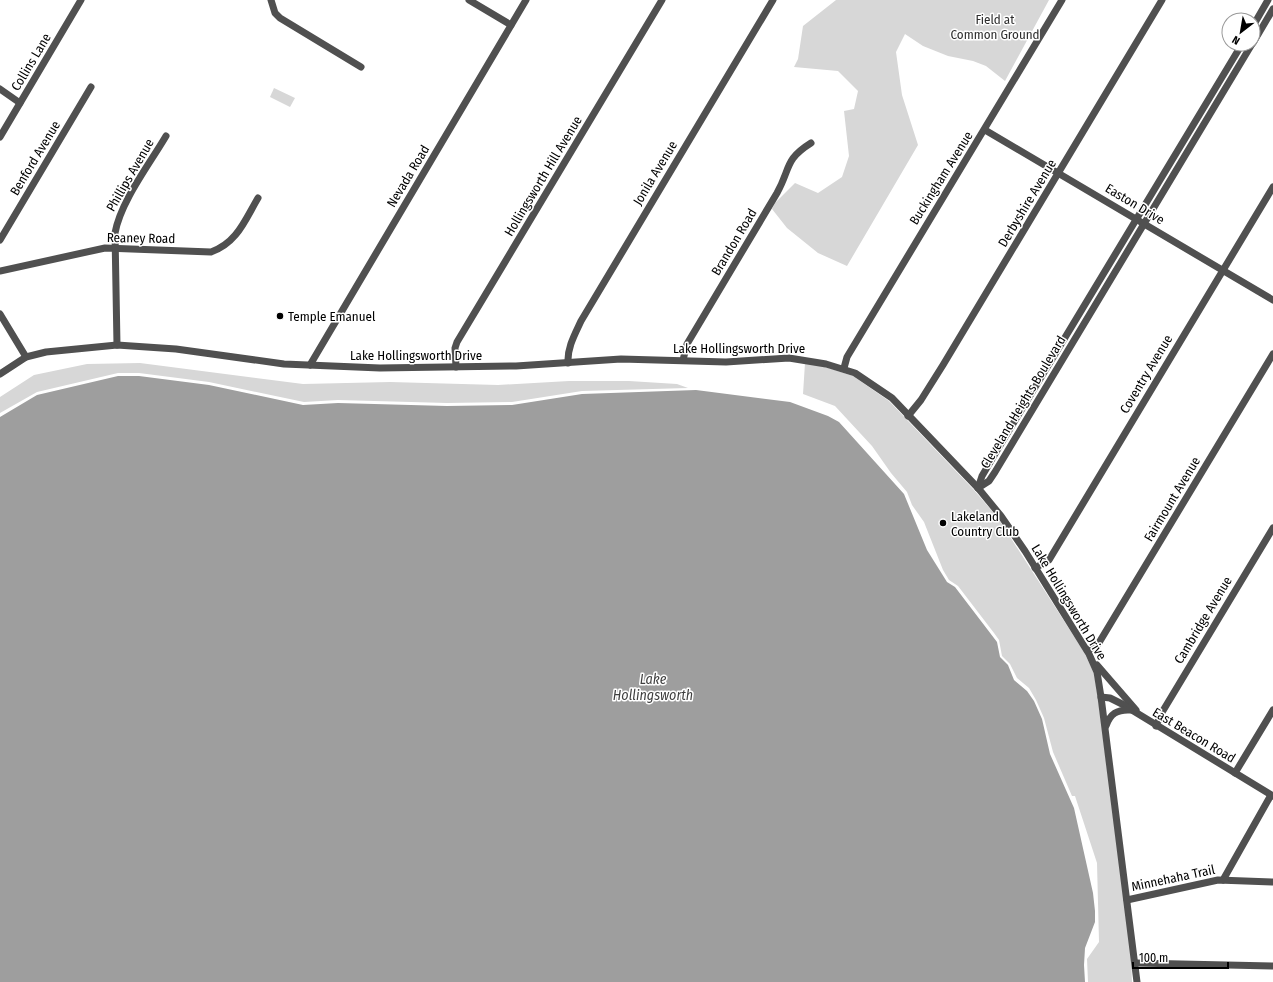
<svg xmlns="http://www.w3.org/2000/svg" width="1273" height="982" viewBox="0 0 1273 982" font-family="'Fira Sans Condensed',sans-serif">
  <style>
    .green { fill: #d7d7d7 }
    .water { fill: #9e9e9e }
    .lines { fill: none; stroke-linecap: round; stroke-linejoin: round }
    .minor { stroke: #505050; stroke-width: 7 }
    .poi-dot { fill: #000; stroke: #fff; stroke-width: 1.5 }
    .labels { text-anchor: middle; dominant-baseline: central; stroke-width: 3; stroke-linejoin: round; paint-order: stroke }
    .park-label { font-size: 13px; fill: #2e2e2e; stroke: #fff }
    .street-label { font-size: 13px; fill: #000; stroke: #fff }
    .poi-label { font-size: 13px; fill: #000; stroke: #fff; text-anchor: start }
    .water-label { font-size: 14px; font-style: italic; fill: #3f3f3f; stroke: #fff }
  </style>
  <rect width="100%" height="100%" fill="#fff"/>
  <!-- green -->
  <g class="green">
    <path d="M836,0H1049L1005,81L986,66L973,61L948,56L923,46L905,34L896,52L902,95L918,145L847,266L818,253L787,228L772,209L775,203L795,183L818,193L842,177L849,156L844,111L854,109L858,91L838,71L794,67L798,59L803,26Z"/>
    <path d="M274,88L295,98L290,107L270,97Z"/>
    <path d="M140,363L303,384L390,382L498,385L569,381H629L677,384L688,388L582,391L512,402L447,403L338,400L304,402L209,382L139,373H118L37,392L0,413V397L34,375L87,364Z"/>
    <path d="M805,363L825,367L853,376L889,401L974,490L998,518L1084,652L1094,673L1098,698L1131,956L1132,982H1088L1087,959L1099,942L1097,863L1075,796H1072L1053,752L1044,718L1036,700L1029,688L1017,678L1010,664L1002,656L999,640L994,633L958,586L949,580L943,570L924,522L912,505L907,492L891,473L872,446L835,406L803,394Z"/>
  </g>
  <!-- water -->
  <path class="water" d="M118,376H139L209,385L303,405L338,403L447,406L512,405L582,394L696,390L790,402L828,416L839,422L904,494L927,550L947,582L955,587L997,642L1000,657L1008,665L1014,680L1027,691L1034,701L1042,719L1050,754L1074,808L1093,893L1095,911V922L1085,948L1084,965L1085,982H0V417L37,395Z"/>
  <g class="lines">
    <!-- minor -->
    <g class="minor">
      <path d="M271,0L275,13L280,18L361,67"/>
      <path d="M469,0L511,25"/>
      <path d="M1253,26L1268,0"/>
      <path d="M1253,43L1273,9"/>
      <path d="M0,89L20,103"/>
      <path d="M985,130L1273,300"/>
      <path d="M0,137L81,0"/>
      <path d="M0,240L91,87"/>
      <path d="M0,271L105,248L211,252C237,243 245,220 258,198"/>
      <path d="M0,314L26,357"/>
      <path d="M117,345L115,233C121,201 149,165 166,136"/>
      <path d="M683,360L687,344L777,193C791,168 784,160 811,143"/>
      <path d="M568,363C567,348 575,334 581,321L773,0"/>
      <path d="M310,365L526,0"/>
      <path d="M456,367L455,348L457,342L662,0"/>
      <path d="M844,368L847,357L1062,0"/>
      <path d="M0,374L26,357L46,352L117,345L176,349L284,364L380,368L516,366L621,359L726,362L789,358L826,364L855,373L892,398L978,488L1001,516L1025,551L1089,654L1097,672L1101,697L1137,982"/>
      <path d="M908,416L921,400L943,365L1162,0"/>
      <path d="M978,488L989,481L995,472L1252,44"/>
      <path d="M978,488L982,476L999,447L1242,44"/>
      <path d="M1035,568L1049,560L1273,187"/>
      <path d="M1087,650L1097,646L1273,354"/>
      <path d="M1097,665L1136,710"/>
      <path d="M1101,697L1110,698L1122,704L1273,796"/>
      <path d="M1106,726C1110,714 1117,709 1131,710"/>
      <path d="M1156,726L1161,714L1273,528"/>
      <path d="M1235,773L1273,710"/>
      <path d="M1223,880L1271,795"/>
      <path d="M1127,900L1218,880L1273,882"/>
      <path d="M1136,963L1273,966"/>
    </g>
  </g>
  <!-- markers -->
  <g class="poi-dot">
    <circle cx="280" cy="316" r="4"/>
    <circle cx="943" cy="523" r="4"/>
  </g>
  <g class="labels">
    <!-- park labels -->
    <g class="park-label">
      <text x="995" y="19">Field at<tspan x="995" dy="15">Common Ground</tspan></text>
    </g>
    <!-- street labels -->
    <g class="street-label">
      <text transform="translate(31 62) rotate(-59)">Collins Lane</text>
      <text transform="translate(35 158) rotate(-59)">Benford Avenue</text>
      <text transform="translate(655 173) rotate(-59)">Jonila Avenue</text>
      <text transform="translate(130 175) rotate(-60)">Phillips Avenue</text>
      <text transform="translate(408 176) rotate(-59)">Nevada Road</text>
      <text transform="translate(543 176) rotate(-59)">Hollingsworth Hill Avenue</text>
      <text transform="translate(941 178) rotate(-58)">Buckingham Avenue</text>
      <text transform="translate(1027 203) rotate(-59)">Derbyshire Avenue</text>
      <text transform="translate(1135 204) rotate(31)">Easton Drive</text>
      <text transform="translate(141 238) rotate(1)">Reaney Road</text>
      <text transform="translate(734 242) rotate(-59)">Brandon Road</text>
      <text x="739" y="348">Lake Hollingsworth Drive</text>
      <text x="416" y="355">Lake Hollingsworth Drive</text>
      <text transform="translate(1146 374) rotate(-59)">Coventry Avenue</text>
      <text transform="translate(1023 402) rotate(-59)">Cleveland Heights Boulevard</text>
      <text transform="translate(1172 499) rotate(-59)">Fairmount Avenue</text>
      <text transform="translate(1069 602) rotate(59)">Lake Hollingsworth Drive</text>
      <text transform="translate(1203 620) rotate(-59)">Cambridge Avenue</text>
      <text transform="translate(1194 735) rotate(31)">East Beacon Road</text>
      <text transform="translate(1173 878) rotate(-12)">Minnehaha Trail</text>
    </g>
    <!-- poi labels -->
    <g class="poi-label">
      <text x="288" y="316">Temple Emanuel</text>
      <text x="951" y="516">Lakeland<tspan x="951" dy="15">Country Club</tspan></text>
    </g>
    <!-- water labels -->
    <g class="water-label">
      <text x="653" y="679">Lake<tspan x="653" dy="16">Hollingsworth</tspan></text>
    </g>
  </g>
  <!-- north arrow -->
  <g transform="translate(1241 32) rotate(211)"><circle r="19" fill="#ffffff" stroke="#999999"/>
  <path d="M0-3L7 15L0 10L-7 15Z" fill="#000000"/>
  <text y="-6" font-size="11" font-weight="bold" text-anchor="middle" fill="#000000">N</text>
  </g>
  <!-- scale -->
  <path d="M1133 962v6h95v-6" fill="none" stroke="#000000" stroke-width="2"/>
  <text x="1139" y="962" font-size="12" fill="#000000" stroke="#ffffff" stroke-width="3" paint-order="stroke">100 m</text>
</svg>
